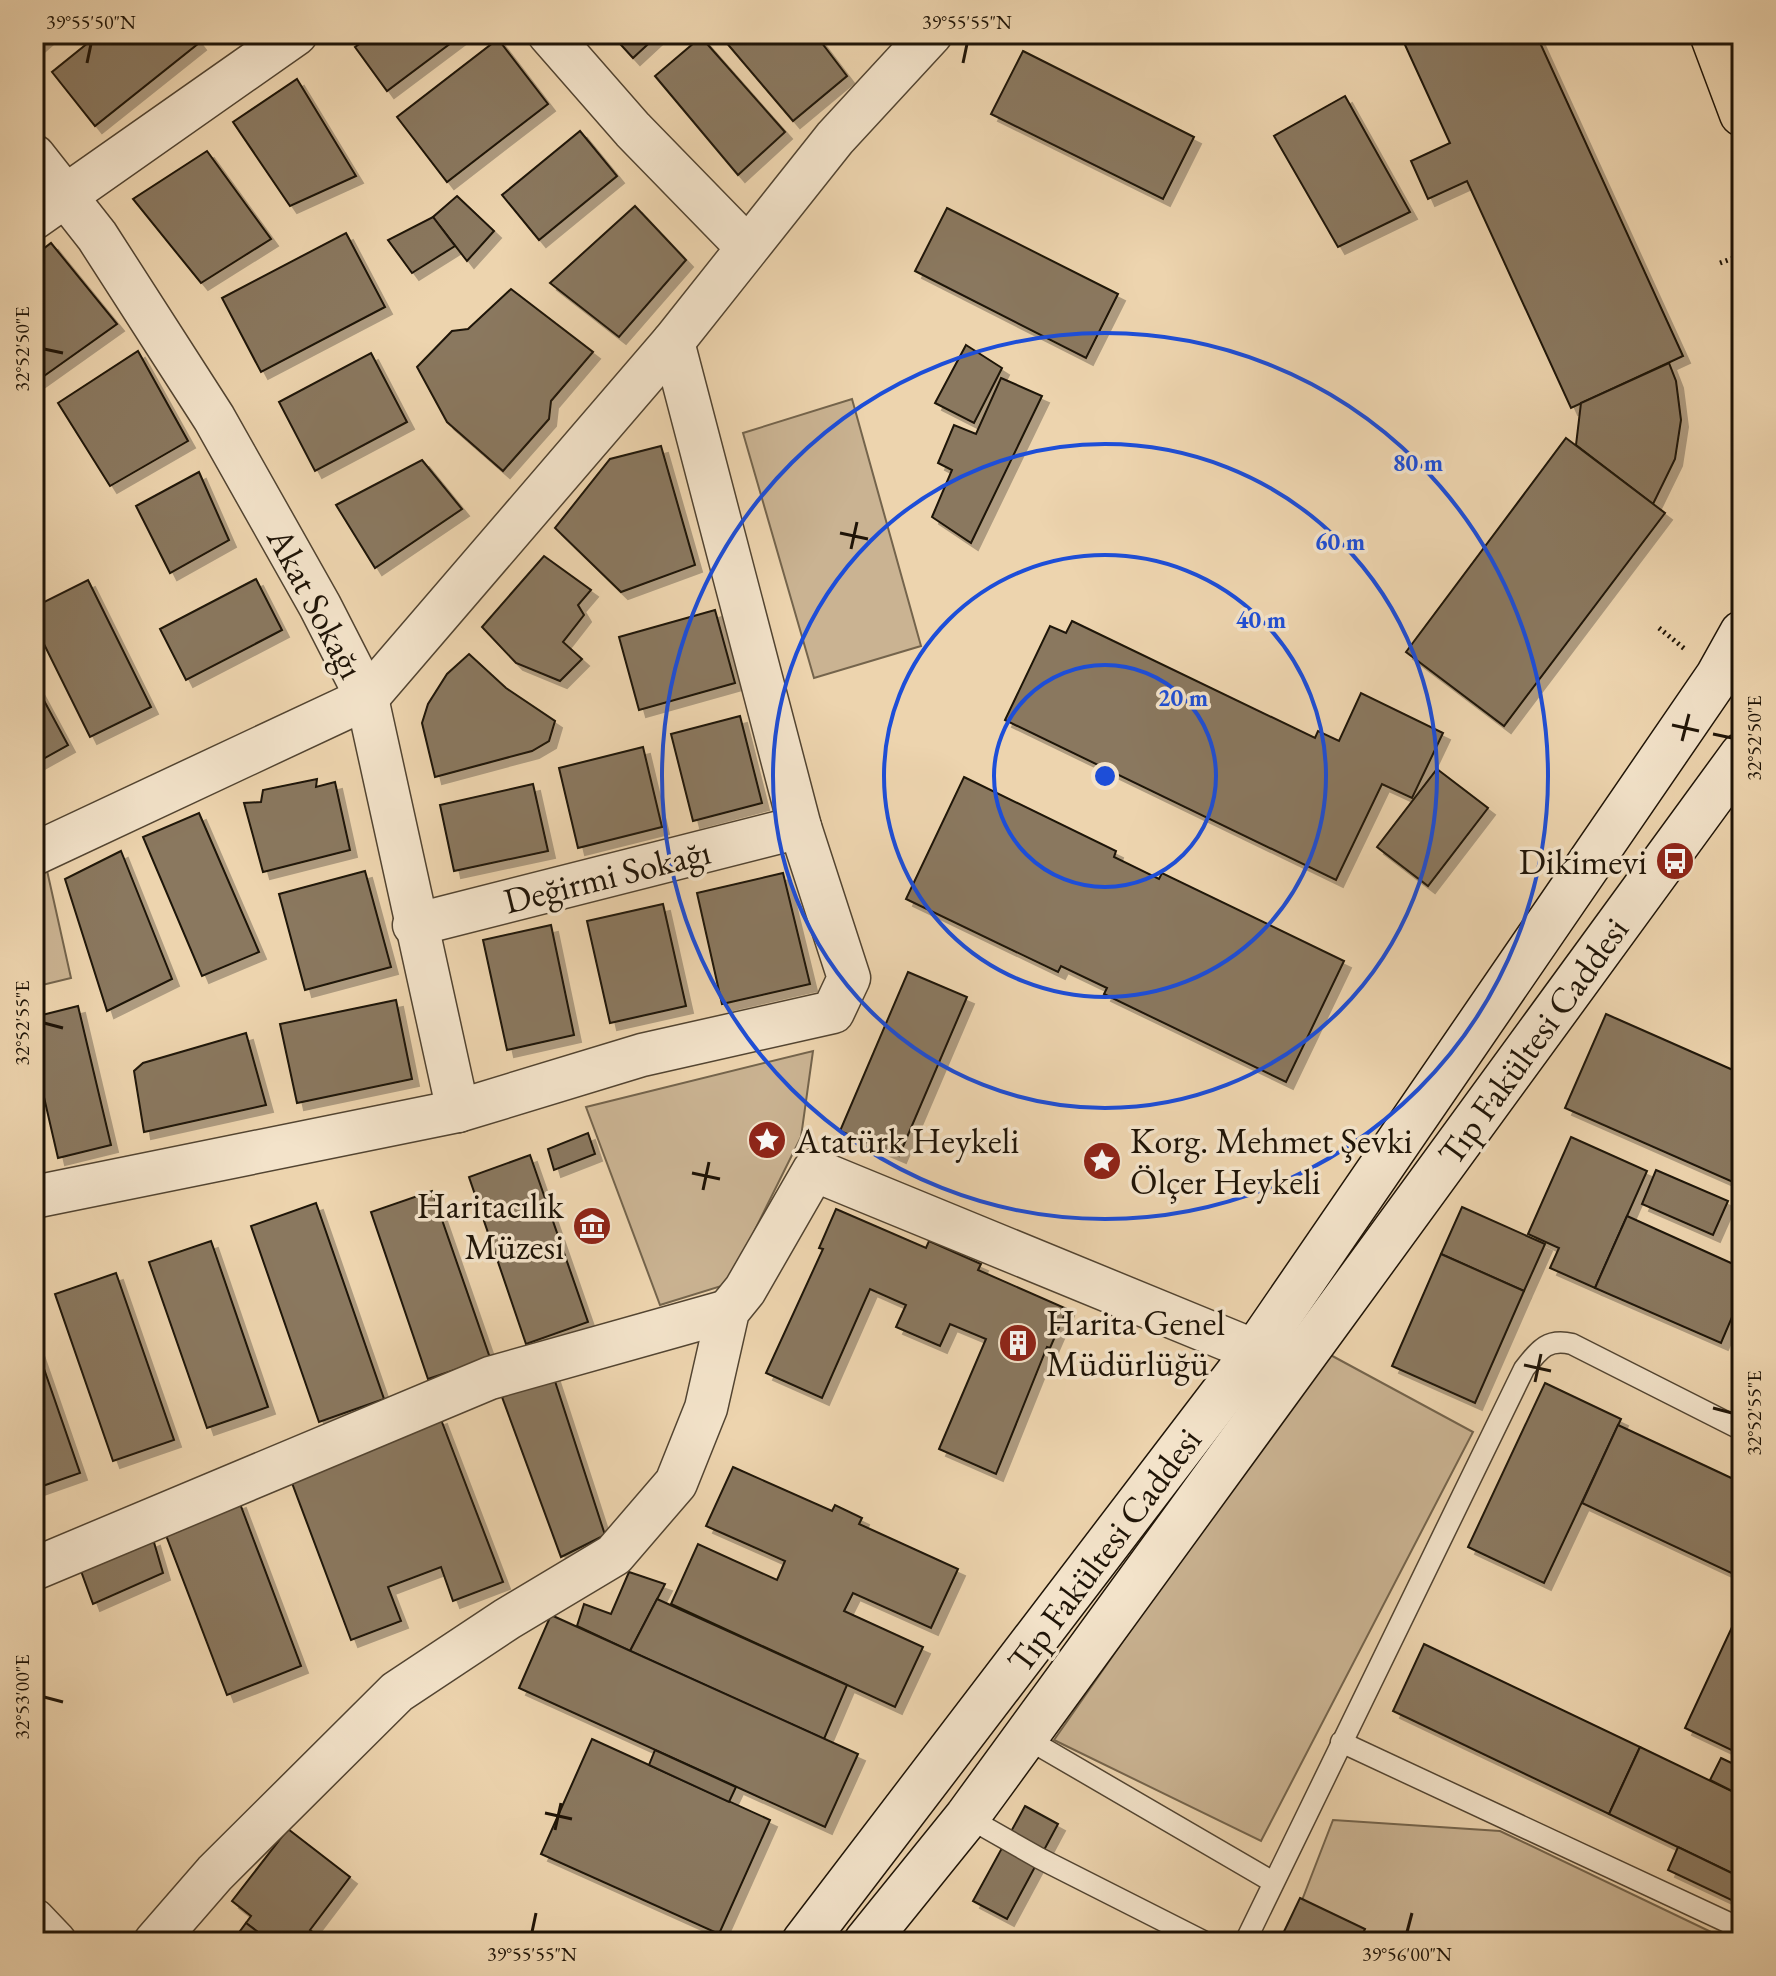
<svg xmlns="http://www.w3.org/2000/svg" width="1776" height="1976" viewBox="0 0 1776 1976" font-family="'EB Garamond',serif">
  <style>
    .green { fill: #cab392; stroke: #74644c; stroke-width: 2 }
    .building { fill: #8a785e; stroke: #1f1407; stroke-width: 2; filter: url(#shadow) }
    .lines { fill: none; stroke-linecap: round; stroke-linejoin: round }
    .service-casing { stroke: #524431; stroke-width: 23 }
    .minor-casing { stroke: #524431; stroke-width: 45 }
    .secondary-casing { stroke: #1f1407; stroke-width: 47 }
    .primary-casing { stroke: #1f1407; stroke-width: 47 }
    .path { stroke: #1f1407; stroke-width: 5; stroke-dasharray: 2 4; stroke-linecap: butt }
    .service { stroke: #f3e3ca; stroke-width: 20 }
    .minor { stroke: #f3e3ca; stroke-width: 42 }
    .secondary { stroke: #f3e3ca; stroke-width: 44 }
    .primary { stroke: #edd4ae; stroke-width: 44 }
    .ticks { fill: none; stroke: #1f1407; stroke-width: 3 }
    .ring { fill: none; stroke: #1d4ed8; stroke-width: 4 }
    .labels { text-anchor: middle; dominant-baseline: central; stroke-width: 7; stroke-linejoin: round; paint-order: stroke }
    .street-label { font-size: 36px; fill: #1f1407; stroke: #f3e3ca }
    .poi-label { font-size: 36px; fill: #1f1407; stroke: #f3e3ca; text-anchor: start }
    .centre { fill: #1d4ed8; stroke: #f3e3ca; stroke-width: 4 }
    .ring-label { font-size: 24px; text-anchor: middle; font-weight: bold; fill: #1d4ed8; stroke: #f3e3ca; stroke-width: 7; stroke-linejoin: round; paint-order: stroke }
    .neatline { fill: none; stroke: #1f1407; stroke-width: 3 }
    .ticks-label { font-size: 20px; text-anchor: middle; fill: #1f1407 }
  </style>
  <defs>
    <filter id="shadow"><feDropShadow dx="7" dy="7" stdDeviation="0" flood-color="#0004"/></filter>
  </defs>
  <rect width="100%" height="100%" fill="#edd4ae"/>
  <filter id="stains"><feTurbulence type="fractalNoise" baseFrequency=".0025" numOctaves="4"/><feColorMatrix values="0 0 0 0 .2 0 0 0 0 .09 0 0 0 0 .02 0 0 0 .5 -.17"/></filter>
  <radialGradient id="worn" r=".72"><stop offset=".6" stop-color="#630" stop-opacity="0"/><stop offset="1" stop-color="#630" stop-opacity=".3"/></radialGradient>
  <!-- green -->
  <g class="green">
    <path d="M852,399L921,646L814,678L743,433Z"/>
    <path d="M44,857L71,978L34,987V862Z"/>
    <path d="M813,1051L801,1137L728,1284L660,1305L586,1107Z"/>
    <path d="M1325,1352L1473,1432L1261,1841L1054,1740Z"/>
    <path d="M1333,1820L1500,1831L1732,1942H1366L1299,1908Z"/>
  </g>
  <!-- building -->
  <g class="building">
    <path d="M34,34H50L34,48Z"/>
    <path d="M99,34H192L199,43L95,126L52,72Z"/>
    <path d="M374,34H463L387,91L355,47Z"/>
    <path d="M611,34H659L633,58Z"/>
    <path d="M719,34H815L847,76L793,121Z"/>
    <path d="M1400,34H1536L1683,356L1571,408L1467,181L1428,199L1411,161L1450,143Z"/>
    <path d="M701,37L785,132L738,175L655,76Z"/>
    <path d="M498,39L548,104L447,182L397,117Z"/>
    <path d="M1023,51L1194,137L1163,199L991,114Z"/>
    <path d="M297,79L356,176L290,206L233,122Z"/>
    <path d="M1345,96L1410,212L1338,247L1274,136Z"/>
    <path d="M580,131L617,176L539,240L502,195Z"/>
    <path d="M207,151L271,239L201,283L133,199Z"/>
    <path d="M457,196L494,231L467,261L433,217Z"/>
    <path d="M635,206L686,260L619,337L550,283Z"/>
    <path d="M947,208L1118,294L1086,358L915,271Z"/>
    <path d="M433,217L455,246L412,273L388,240Z"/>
    <path d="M346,233L385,307L261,372L222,298Z"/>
    <path d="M51,243L117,324L37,381L34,378V256Z"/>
    <path d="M511,289L593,352L551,401L549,419L503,471L447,422L417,367L452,331L468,329Z"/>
    <path d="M966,345L1002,368L974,423L935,403Z"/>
    <path d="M138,351L188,441L110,486L58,403Z"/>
    <path d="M371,353L407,422L315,471L279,402Z"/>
    <path d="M1669,363L1676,381L1681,420L1675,459L1653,504L1576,445L1581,403Z"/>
    <path d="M1001,378L1042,396L971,543L932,517L952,470L938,463L954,425L976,434Z"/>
    <path d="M1566,438L1665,513L1504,726L1406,652Z"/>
    <path d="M661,446L695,565L621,592L555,528L610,459Z"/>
    <path d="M422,460L462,509L375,568L336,505Z"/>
    <path d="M199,472L229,540L170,573L136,506Z"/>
    <path d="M544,556L591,590L578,605L584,615L563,642L582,659L560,681L516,663L482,627Z"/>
    <path d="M256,579L282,630L186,680L160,629Z"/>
    <path d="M88,580L151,707L90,737L34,624V607Z"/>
    <path d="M715,610L735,683L639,710L619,637Z"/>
    <path d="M1072,621L1315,738L1318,731L1339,741L1361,693L1443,733L1412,798L1382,784L1336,880L1005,720L1050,626L1066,633Z"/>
    <path d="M469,654L506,688L555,721L549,741L532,751L435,777L422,723L428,704L447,674Z"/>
    <path d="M34,682L68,745L34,764Z"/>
    <path d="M740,716L762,803L693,821L671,734Z"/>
    <path d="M643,747L662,827L578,848L559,768Z"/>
    <path d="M1437,769L1488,808L1428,886L1377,847Z"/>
    <path d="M964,777L1116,851L1114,857L1159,879L1162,873L1344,961L1286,1082L1104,994L1107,988L1061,966L1058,972L906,899Z"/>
    <path d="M317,779L316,787L335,782L350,850L263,872L244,803L261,802L263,790Z"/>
    <path d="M533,784L548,851L454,871L440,805Z"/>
    <path d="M199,813L259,952L202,976L143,837Z"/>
    <path d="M121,851L172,979L107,1011L65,879Z"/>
    <path d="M365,871L391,967L305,990L279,894Z"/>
    <path d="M783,873L810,984L722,1004L697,893Z"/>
    <path d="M663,904L686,1006L610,1023L587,921Z"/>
    <path d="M551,925L574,1035L507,1050L483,940Z"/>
    <path d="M908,972L967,997L899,1156L840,1131Z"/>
    <path d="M396,1000L412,1079L297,1103L280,1024Z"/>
    <path d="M78,1006L111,1145L58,1158L34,1054V1017Z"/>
    <path d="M1606,1014L1742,1074V1186L1565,1108Z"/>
    <path d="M246,1033L266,1105L144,1132L134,1071L143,1063Z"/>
    <path d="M588,1133L595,1154L554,1170L548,1149Z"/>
    <path d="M1571,1137L1647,1171L1595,1288L1550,1268L1559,1248L1528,1234Z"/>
    <path d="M530,1155L588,1322L526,1344L469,1177Z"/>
    <path d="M1656,1170L1728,1201L1713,1235L1642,1204Z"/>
    <path d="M432,1191L490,1358L428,1379L371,1212Z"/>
    <path d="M316,1203L384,1399L319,1422L251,1226Z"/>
    <path d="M1462,1207L1545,1244L1524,1291L1441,1254Z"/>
    <path d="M836,1209L926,1248L929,1241L981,1264L978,1270L1067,1309L1050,1348L1047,1347L996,1474L939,1449L986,1339L950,1324L940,1346L896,1327L906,1305L870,1289L822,1398L766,1373L823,1249L819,1248Z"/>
    <path d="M1627,1216L1742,1268V1305L1738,1303L1721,1343L1595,1288Z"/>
    <path d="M211,1241L268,1407L207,1428L149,1262Z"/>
    <path d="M1441,1254L1524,1291L1475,1403L1392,1366Z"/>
    <path d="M116,1273L174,1440L113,1461L55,1294Z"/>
    <path d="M34,1340L80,1473L34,1489Z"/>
    <path d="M553,1375L605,1535L561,1557L502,1397Z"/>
    <path d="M1545,1383L1621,1419L1544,1583L1468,1547Z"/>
    <path d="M440,1417L503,1582L453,1601L441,1567L388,1587L401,1621L351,1640L289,1475Z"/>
    <path d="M1618,1425L1742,1483V1578L1582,1503Z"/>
    <path d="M733,1467L832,1511L835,1505L862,1518L859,1524L958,1569L931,1628L853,1593L844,1611L923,1647L895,1707L671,1604L698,1544L777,1580L785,1561L706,1526Z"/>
    <path d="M239,1501L301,1666L227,1695L164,1530Z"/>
    <path d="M153,1539L163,1573L93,1604L81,1571Z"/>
    <path d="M629,1572L665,1584L630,1651L577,1626L584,1604L611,1614Z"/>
    <path d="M657,1599L847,1685L824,1739L630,1651Z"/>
    <path d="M1740,1610H1742V1755L1685,1728Z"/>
    <path d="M551,1615L858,1754L825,1827L519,1688Z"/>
    <path d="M1424,1644L1640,1747L1609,1814L1393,1711Z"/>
    <path d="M592,1739L770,1820L719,1934L541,1854Z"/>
    <path d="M1640,1747L1742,1796V1878L1609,1814Z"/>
    <path d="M655,1750L736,1787L729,1802L649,1765Z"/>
    <path d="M1721,1758L1742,1768V1796L1710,1780Z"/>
    <path d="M1025,1806L1058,1824L1007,1919L973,1901Z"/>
    <path d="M288,1829L350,1877L310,1930L326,1942H271L246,1923L251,1916L232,1901Z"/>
    <path d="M1678,1847L1742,1878V1905L1668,1870Z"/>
    <path d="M1300,1898L1365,1929L1359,1942H1279Z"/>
    <path d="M246,1923L271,1942H232Z"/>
  </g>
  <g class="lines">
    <!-- service casing -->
    <g class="service-casing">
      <g id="service">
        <path d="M1024,1737L1273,1882"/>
        <path d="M1341,1742L1742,1929"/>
        <path d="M967,1817L1039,1858L1205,1942"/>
        <path d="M1245,1942L1524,1369C1539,1350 1547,1338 1572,1344L1742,1430"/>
      </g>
    </g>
    <!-- minor casing -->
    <g class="minor-casing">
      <g id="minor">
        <path d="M549,34L633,130L746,246"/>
        <path d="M34,156L97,236L214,418L320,606L367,698L458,1111"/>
        <path d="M34,218L296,34"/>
        <path d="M34,854L367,698L673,342L835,138L931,34"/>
        <path d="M414,925L800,827"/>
        <path d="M34,1197L458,1111L642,1055L833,1012L849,978L800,827L673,342"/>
        <path d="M34,1569L490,1378L728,1311"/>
        <path d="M34,1920L55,1942"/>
        <path d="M155,1942L215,1873L397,1692L507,1619L614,1555L676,1483L706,1408L728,1311L745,1290L814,1170L1255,1351"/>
      </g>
    </g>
    <!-- secondary casing -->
    <g class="secondary-casing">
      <g id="secondary">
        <path d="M804,1942L1255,1351L1718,676L1742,633"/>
        <path d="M866,1942L967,1817L1742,755"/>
      </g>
    </g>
    <!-- primary casing -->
    <g class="primary-casing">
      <path id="primary" d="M1712,34L1742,114"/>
    </g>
    <!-- path -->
    <g class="path">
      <path d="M1720,263L1742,255"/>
      <path d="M1659,628L1686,650"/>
    </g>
    <!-- service -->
    <use href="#service" class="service"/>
    <!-- minor -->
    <use href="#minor" class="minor"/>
    <!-- secondary -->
    <use href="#secondary" class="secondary"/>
    <!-- primary -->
    <use href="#primary" class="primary"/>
  </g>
  <!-- ticks -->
  <path class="ticks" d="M87,63L91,44M963,63L967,44M44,349L63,353M840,533L868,539M851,549L857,522M1672,725L1699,731M1713,734L1732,738M1682,741L1689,714M44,1023L63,1028M692,1173L720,1179M703,1190L709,1162M1524,1365L1551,1371M1535,1382L1541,1354M1713,1408L1732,1413M44,1697L63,1702M545,1813L572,1819M555,1830L561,1803M532,1932L536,1913M1407,1932L1412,1913"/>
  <!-- distance rings -->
  <g class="ring">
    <circle cx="1105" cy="776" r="111"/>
    <circle cx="1105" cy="776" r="221"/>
    <circle cx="1105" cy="776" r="332"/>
    <circle cx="1105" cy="776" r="443"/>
  </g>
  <!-- icons -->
  <defs>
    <g id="bus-disc" transform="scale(2)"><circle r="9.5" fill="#8f2418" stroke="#f3e3ca"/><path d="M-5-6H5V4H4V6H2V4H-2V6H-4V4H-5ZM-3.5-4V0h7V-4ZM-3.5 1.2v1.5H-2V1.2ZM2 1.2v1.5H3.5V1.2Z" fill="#fff"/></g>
    <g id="sight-disc" transform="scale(2)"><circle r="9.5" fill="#8f2418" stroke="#f3e3ca"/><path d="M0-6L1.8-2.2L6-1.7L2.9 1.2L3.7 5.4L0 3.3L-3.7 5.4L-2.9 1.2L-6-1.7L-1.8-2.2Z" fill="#fff"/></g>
    <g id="museum-disc" transform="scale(2)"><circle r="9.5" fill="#8f2418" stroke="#f3e3ca"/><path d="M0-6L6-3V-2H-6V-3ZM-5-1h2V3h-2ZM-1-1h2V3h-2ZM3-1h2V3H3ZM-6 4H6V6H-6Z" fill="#fff"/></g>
    <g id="building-disc" transform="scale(2)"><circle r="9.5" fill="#8f2418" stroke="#f3e3ca"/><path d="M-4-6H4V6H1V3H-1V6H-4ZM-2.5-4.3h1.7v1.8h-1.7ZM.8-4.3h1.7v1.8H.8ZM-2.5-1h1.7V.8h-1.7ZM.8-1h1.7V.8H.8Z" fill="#fff"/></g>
  </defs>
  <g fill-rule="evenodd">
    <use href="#bus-disc" x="1675" y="861"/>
    <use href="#sight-disc" x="767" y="1140"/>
    <use href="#sight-disc" x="1102" y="1161"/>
    <use href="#museum-disc" x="592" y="1226"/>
    <use href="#building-disc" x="1018" y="1343"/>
  </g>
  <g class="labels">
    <!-- street labels -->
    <g class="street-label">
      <text transform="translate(316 603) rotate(62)">Akat Sokağı</text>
      <text transform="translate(607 876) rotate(-14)">Değirmi Sokağı</text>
      <text transform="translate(1533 1041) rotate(-54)">Tıp Fakültesi Caddesi</text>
      <text transform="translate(1104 1550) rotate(-53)">Tıp Fakültesi Caddesi</text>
    </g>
    <!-- poi labels -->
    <g class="poi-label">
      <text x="1647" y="861" text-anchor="end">Dikimevi</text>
      <text x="795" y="1140">Atatürk Heykeli</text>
      <text x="1130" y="1140">Korg. Mehmet Şevki<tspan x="1130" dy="41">Ölçer Heykeli</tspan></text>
      <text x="564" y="1205" text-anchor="end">Haritacılık<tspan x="564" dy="41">Müzesi</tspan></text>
      <text x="1046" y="1322">Harita Genel<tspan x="1046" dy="41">Müdürlüğü</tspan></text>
    </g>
  </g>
  <circle cx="1105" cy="776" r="12" class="centre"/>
  <g class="ring-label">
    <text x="1418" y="471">80 m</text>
    <text x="1340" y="550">60 m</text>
    <text x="1261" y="628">40 m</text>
    <text x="1183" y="706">20 m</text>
  </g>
  <!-- margin -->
  <rect width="1776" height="1976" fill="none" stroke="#edd4ae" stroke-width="88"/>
  <rect x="44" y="44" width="1688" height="1888" class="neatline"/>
  <g class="ticks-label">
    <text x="91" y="29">39°55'50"N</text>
    <text x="967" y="29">39°55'55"N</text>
    <text transform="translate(22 349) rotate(-90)" y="7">32°52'50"E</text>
    <text transform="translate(1754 738) rotate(-90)" y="7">32°52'50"E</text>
    <text transform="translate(22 1023) rotate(-90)" y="7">32°52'55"E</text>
    <text transform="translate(1754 1413) rotate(-90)" y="7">32°52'55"E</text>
    <text transform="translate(22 1697) rotate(-90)" y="7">32°53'00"E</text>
    <text x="532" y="1961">39°55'55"N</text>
    <text x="1407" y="1961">39°56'00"N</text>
  </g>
  <rect width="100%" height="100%" filter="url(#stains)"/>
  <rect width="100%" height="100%" fill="url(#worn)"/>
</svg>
